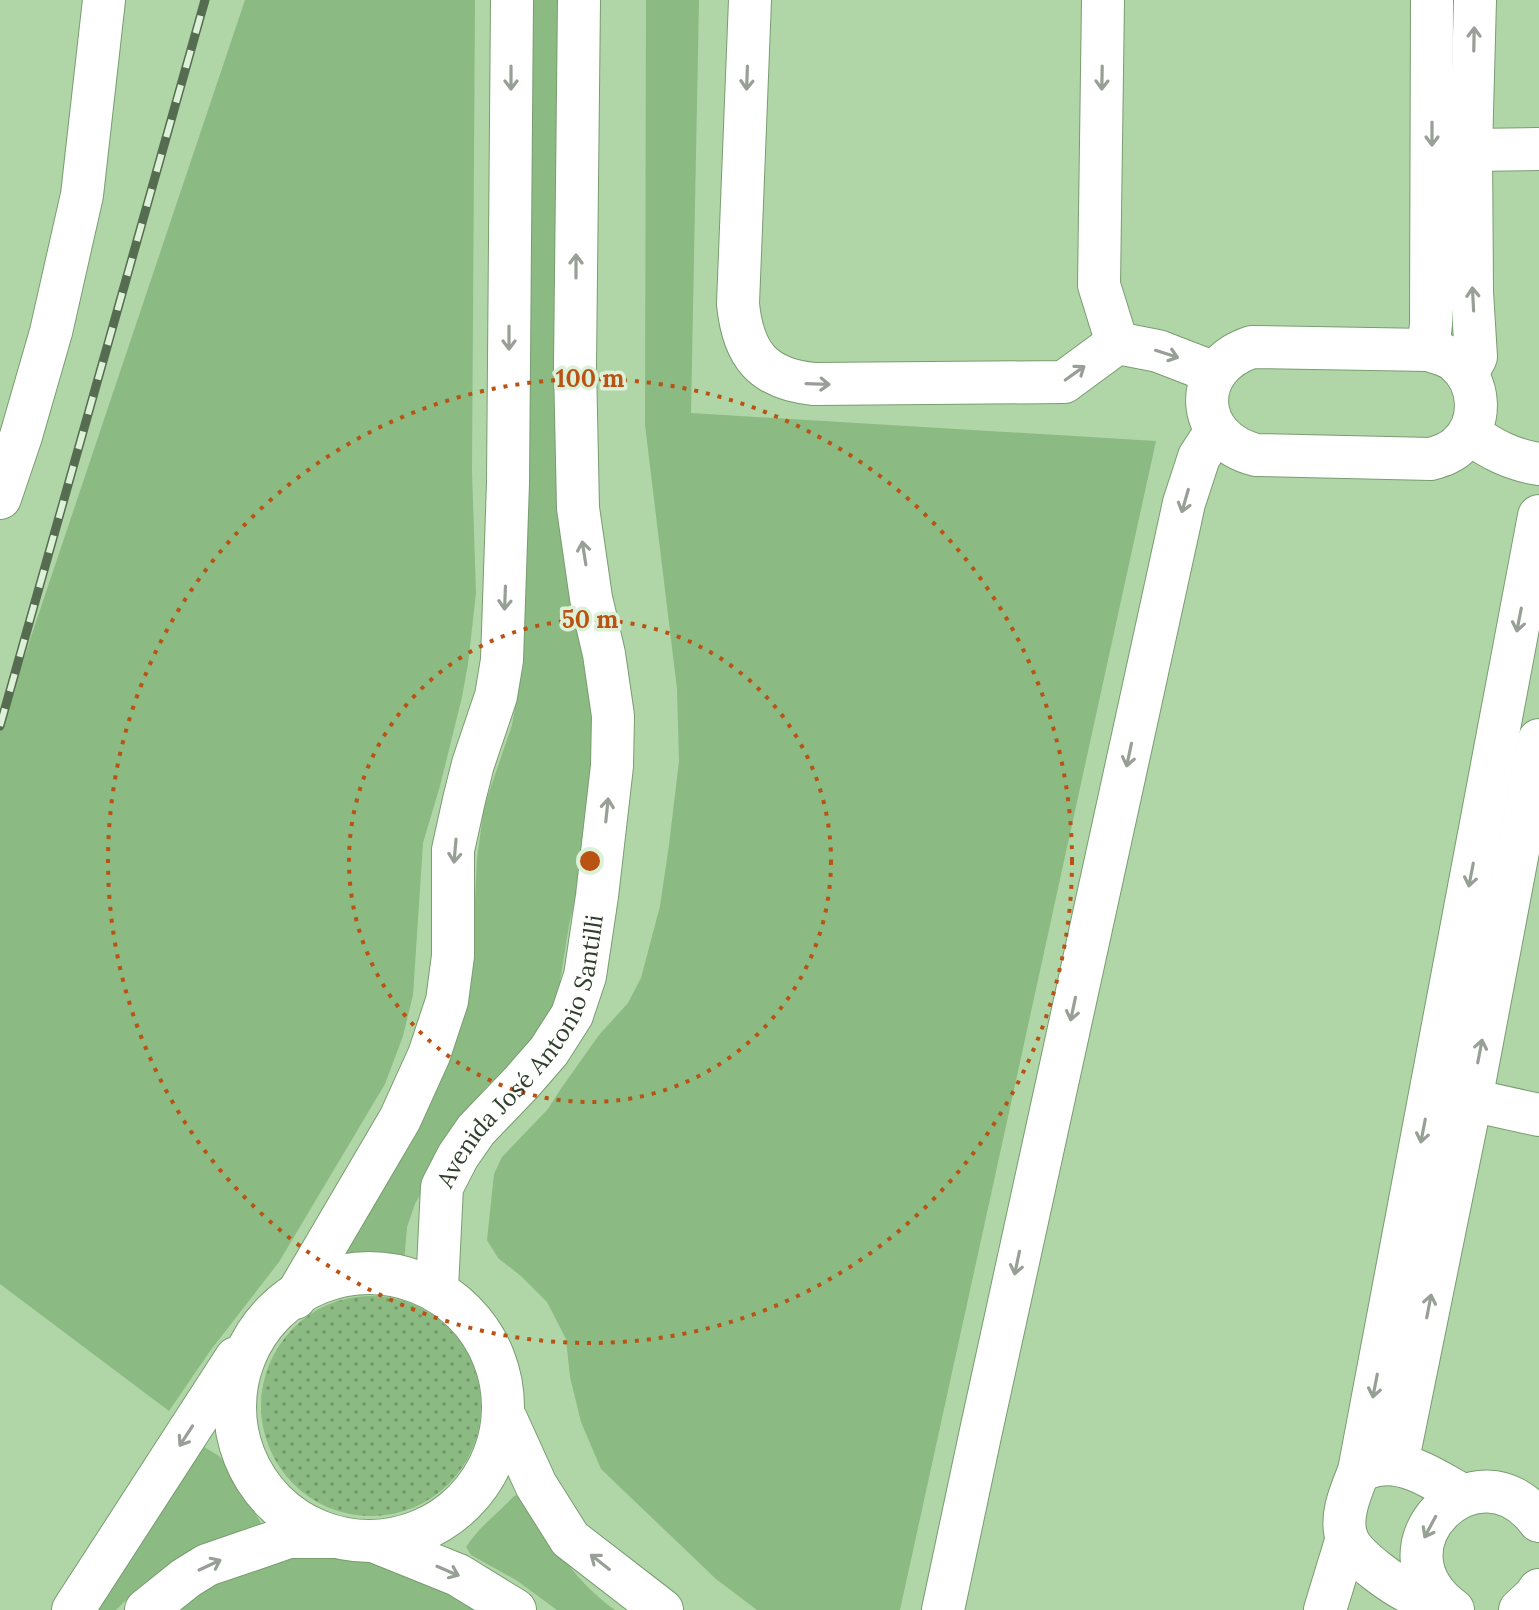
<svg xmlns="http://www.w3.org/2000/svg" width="1539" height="1610" viewBox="0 0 1539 1610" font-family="Lora,serif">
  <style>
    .grass { fill: #8bba82 }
    .garden { fill: url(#garden-dots) }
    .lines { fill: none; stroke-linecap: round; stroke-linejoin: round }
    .minor-casing { stroke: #789d70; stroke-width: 44 }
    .minor { stroke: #fff; stroke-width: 42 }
    .rail-casing { stroke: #566c51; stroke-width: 9 }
    .rail { stroke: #ddf1d9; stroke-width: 6; stroke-dasharray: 18; stroke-linecap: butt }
    .oneway { stroke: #989f96 }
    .ring { fill: none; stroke: #ba5214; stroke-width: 4; stroke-dasharray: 4 8 }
    .labels { text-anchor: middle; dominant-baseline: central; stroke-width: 7; stroke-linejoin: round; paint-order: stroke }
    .street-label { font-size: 24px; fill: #303f2c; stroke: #ddf1d9 }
    .centre { fill: #ba5214; stroke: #ddf1d9; stroke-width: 4 }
    .ring-label { font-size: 24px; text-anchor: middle; font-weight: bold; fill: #ba5214; stroke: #ddf1d9; stroke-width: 7; stroke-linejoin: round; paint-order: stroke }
  </style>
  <defs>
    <pattern id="garden-dots" width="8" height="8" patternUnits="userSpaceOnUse" patternTransform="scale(2)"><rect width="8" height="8" fill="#8bba82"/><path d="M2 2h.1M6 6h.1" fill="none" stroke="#72996b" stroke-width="1.8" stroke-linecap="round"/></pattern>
  </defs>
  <rect width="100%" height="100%" fill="#b0d6a7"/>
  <!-- grass -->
  <g class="grass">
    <path d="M245,0H475L472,472L476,593L468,664L462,697L440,786L423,843L413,995L403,1036L385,1084L279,1262L210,1351L169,1411L0,1284V729Z"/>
    <path d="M530,0H561L560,499L565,570L572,603L584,635L595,746L576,895L569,925L558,995L550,1018L523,1051L486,1087L465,1114L415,1204L407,1227L404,1263L383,1261L348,1264L343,1250L400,1161L412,1140L431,1098L473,942L477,859L484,807L512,725L521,673Z"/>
    <path d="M646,0H699L691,413L1156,441L900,1610H757L716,1579L601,1469L581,1422L570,1377L566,1339L547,1302L521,1276L498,1258L487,1240L494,1174L502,1157L548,1109L560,1090L599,1035L628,1003L641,978L660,906L669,845L679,761L677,689L645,425Z"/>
    <path d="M204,1447L219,1456L226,1464L262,1525C207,1547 158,1567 116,1610H93Z"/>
    <path d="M519,1495C547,1536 574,1581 615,1610H557L516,1580L471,1555L466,1547C479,1527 498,1513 514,1496Z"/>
    <path d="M296,1557H327L362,1561L399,1569L461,1599L475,1610H167L216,1576Z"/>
  </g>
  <!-- garden -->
  <circle class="garden" cx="371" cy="1406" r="110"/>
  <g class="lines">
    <!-- minor casing -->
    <g class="minor-casing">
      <g id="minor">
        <path d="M750,0L738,304C743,354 762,379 814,384L1064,382L1117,343L1158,351L1215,373"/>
        <path d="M1103,0L1099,285L1117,343"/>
        <path d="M1471,150L1539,149"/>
        <path d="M1252,347L1428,350C1438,353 1448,355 1456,362C1481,383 1483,423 1459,445C1451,453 1441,456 1431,459L1256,455C1193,439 1190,367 1252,347Z"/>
        <path d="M1428,350L1431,324L1432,0"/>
        <path d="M1467,374L1476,357L1472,292L1471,150L1475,0"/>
        <path d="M1469,433C1491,449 1512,460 1539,464"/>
        <path d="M0,498L21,436L51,332L82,195L104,0"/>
        <path d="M1471,1100L1539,1115"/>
        <circle cx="369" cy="1407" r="134"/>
        <path id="s1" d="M437,1288L442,1187L458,1156L476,1130L522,1082L549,1051L572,1015L585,976L597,896L612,766L613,716L604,654L591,598L578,508L575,366L579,0"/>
        <path d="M295,1298L400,1119L429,1055L447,1001L453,956V850L464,800L473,764L496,696L502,660L508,483L512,0"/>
        <path d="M506,1419L536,1485L570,1539L662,1610"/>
        <path d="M1397,1464L1471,1100L1539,740"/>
        <path d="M1359,1471L1539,516"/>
        <path d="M376,1542L458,1575L515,1610"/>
        <path d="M73,1610L236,1358"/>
        <path d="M146,1610L186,1578L207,1565L289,1537H334"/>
        <path d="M943,1610L981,1431L1184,503L1199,457L1216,431"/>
        <path d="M1325,1610L1347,1538"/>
        <path d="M1438,1610L1440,1601C1432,1599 1423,1597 1416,1595C1397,1588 1355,1558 1347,1539C1339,1517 1351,1491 1359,1471C1365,1469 1371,1466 1378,1465C1408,1460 1437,1481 1462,1495"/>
        <path d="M1453,1610C1367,1547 1478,1439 1539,1521"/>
        <path d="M1520,1610L1534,1597L1539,1590"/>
      </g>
    </g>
    <!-- minor -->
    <use href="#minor" class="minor"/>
    <!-- rail casing -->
    <g class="rail-casing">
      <path id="rail" d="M0,726L205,0"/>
    </g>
    <!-- rail -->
    <use href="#rail" class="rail"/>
  </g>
  <!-- one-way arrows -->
  <defs><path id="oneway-shaft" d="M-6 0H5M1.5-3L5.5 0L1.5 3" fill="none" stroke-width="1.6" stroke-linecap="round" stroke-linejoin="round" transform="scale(2)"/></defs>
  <g class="oneway">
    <use href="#oneway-shaft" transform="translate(1474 39) rotate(-89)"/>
    <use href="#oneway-shaft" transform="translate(511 78) rotate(90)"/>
    <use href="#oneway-shaft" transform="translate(747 78) rotate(92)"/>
    <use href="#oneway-shaft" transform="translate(1102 78) rotate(91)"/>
    <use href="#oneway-shaft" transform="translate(1432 134) rotate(90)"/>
    <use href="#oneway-shaft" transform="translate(576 266) rotate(-90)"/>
    <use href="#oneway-shaft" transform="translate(1473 299) rotate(-93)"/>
    <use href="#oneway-shaft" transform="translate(509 338) rotate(90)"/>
    <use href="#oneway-shaft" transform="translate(1167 354) rotate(18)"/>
    <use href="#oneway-shaft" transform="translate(1075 373) rotate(-36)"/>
    <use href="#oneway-shaft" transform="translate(818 384) rotate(2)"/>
    <use href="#oneway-shaft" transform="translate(1185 501) rotate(106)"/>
    <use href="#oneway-shaft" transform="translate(584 553) rotate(-99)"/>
    <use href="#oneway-shaft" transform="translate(505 598) rotate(92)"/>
    <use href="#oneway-shaft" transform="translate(1519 620) rotate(101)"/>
    <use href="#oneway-shaft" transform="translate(1129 755) rotate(102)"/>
    <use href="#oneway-shaft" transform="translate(607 810) rotate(-84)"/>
    <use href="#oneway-shaft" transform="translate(455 851) rotate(95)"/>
    <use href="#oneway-shaft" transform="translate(1471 875) rotate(101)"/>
    <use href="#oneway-shaft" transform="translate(1073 1009) rotate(102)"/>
    <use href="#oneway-shaft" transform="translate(1480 1051) rotate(-79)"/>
    <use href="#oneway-shaft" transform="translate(1423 1131) rotate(101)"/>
    <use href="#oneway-shaft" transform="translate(1017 1263) rotate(102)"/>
    <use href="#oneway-shaft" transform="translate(1429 1306) rotate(-79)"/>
    <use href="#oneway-shaft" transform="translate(1375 1386) rotate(101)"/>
    <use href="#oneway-shaft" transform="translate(186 1436) rotate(123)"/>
    <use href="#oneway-shaft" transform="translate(1430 1527) rotate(118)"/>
    <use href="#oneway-shaft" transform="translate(600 1562) rotate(-142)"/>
    <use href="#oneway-shaft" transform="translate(210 1565) rotate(-25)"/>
    <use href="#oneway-shaft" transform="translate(448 1571) rotate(23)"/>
  </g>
  <!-- distance rings -->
  <g class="ring">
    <circle cx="590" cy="861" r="241"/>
    <circle cx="590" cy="861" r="482"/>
  </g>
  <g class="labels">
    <!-- street labels -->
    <g class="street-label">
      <text stroke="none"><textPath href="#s1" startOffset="262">Avenida José Antonio Santilli</textPath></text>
    </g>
  </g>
  <circle cx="590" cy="861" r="12" class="centre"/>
  <g class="ring-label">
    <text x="590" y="387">100 m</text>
    <text x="590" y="628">50 m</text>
  </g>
</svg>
